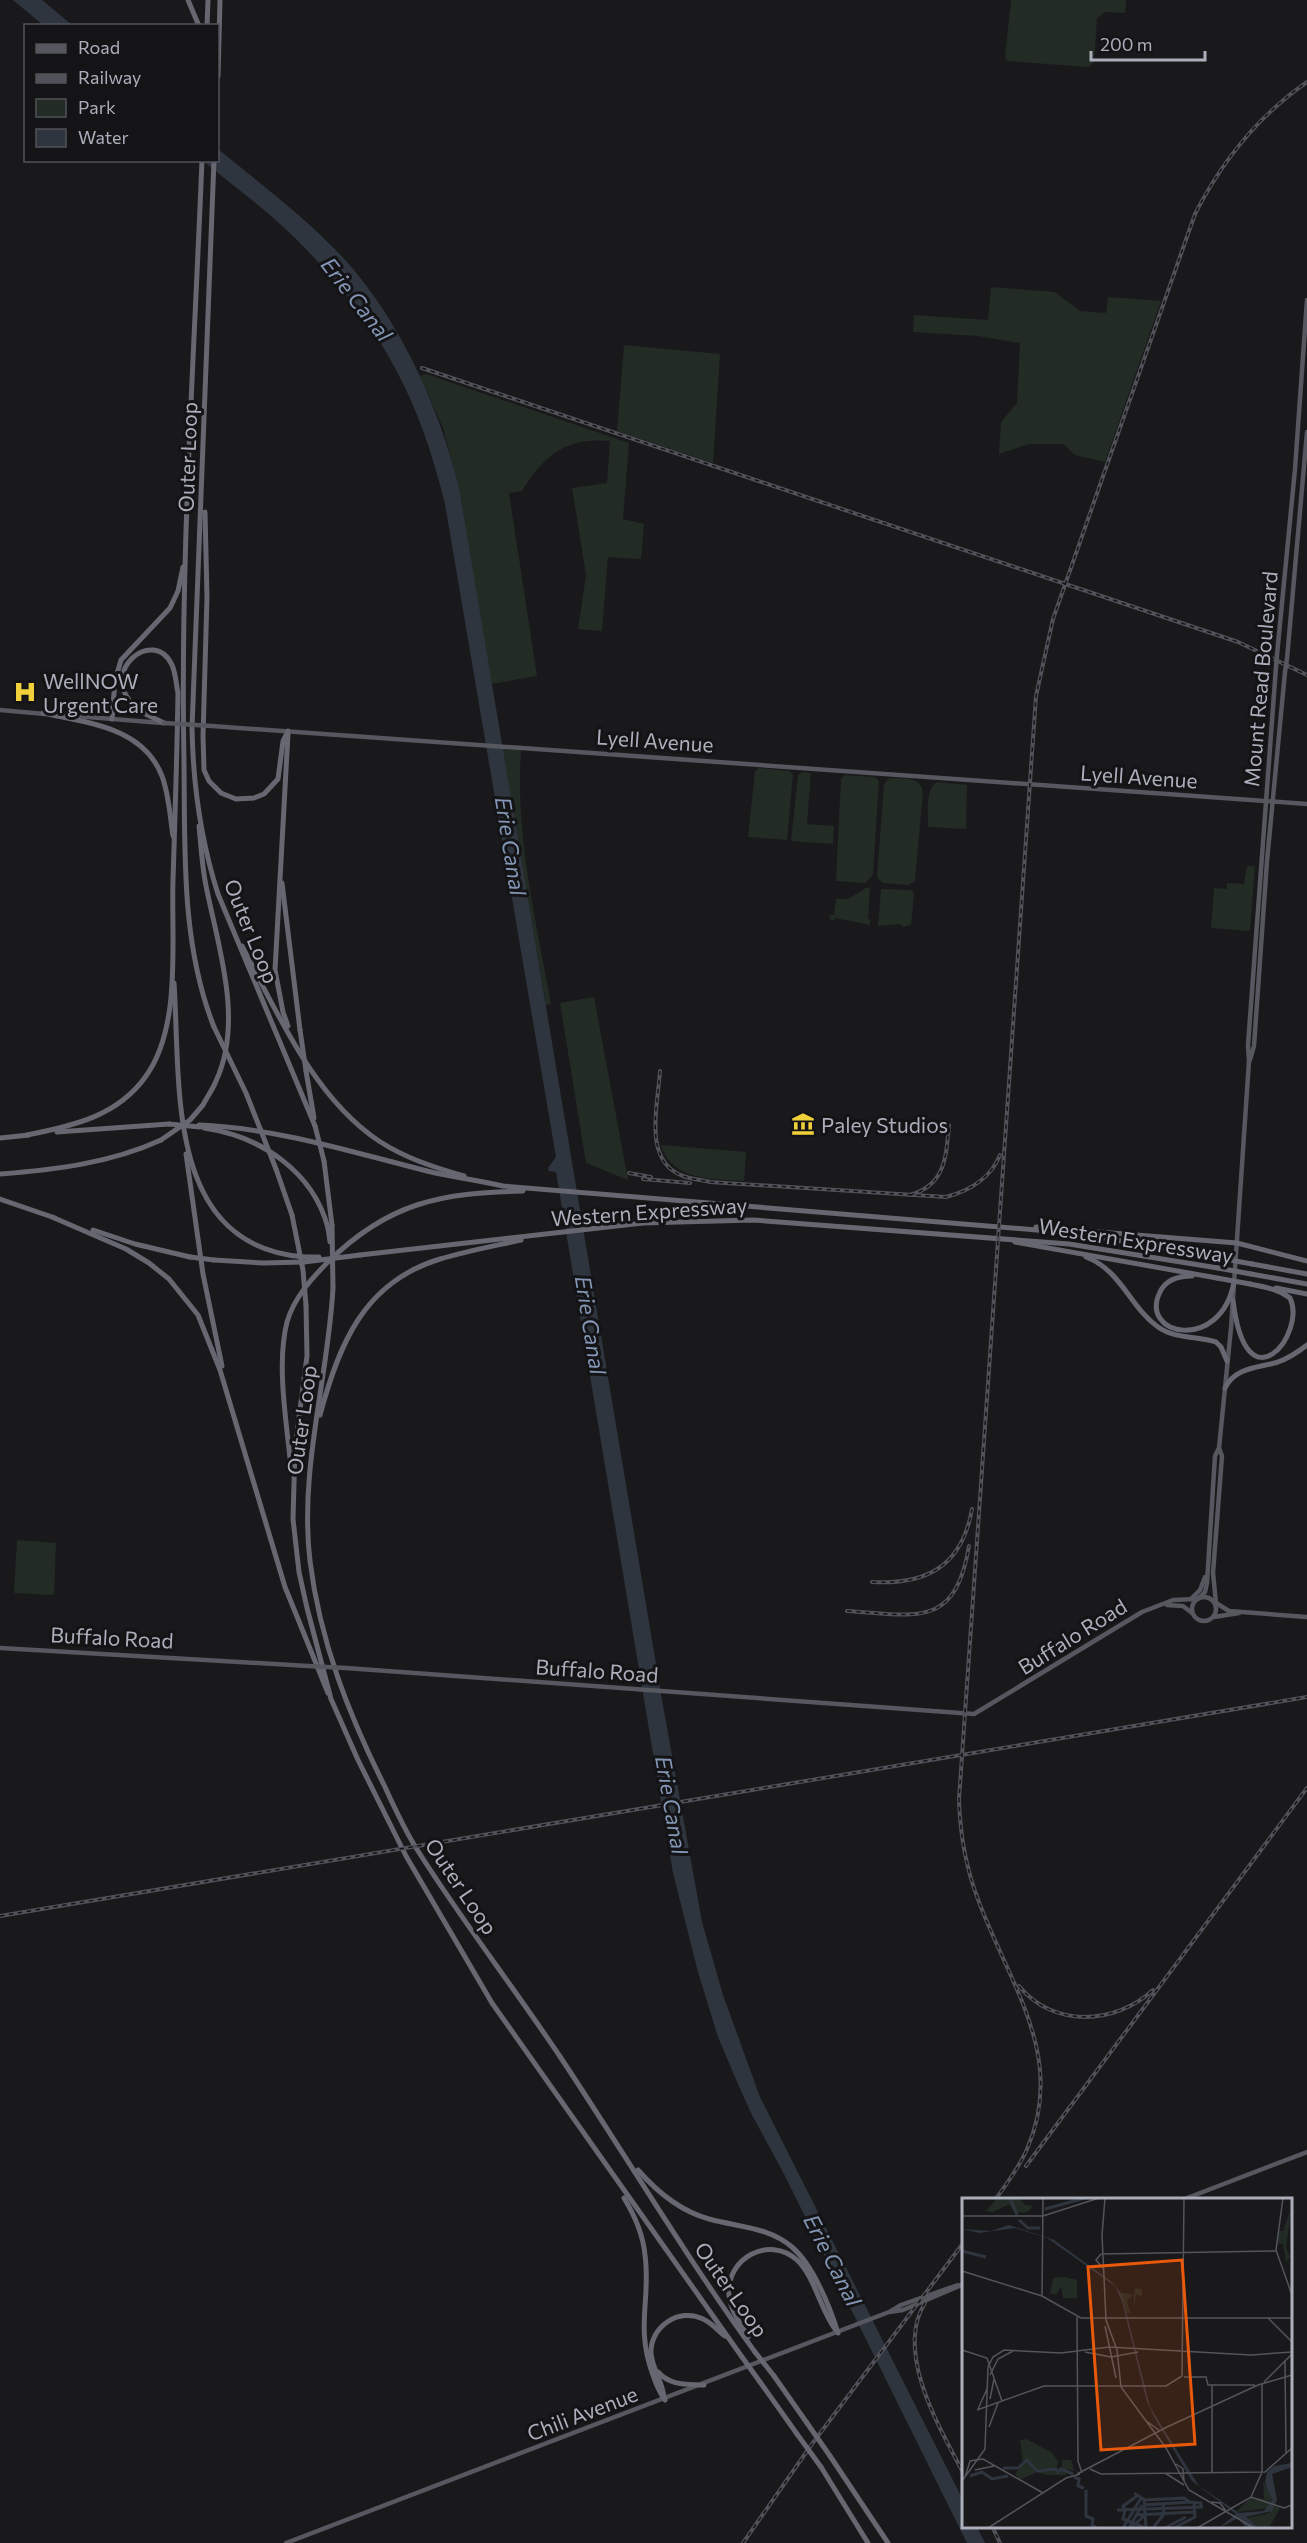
<svg xmlns="http://www.w3.org/2000/svg" width="1307" height="2543" viewBox="0 0 1307 2543" font-family="Commissioner,sans-serif">
  <style>
    .green { fill: #232b25 }
    .water { fill: #2f353f }
    .lines { fill: none; stroke-linecap: round; stroke-linejoin: round }
    .major { stroke: #56575f; stroke-width: 4.5 }
    .highway { stroke: #666771; stroke-width: 5 }
    .rail-casing { stroke: #515259; stroke-width: 4 }
    .rail { stroke: #141416; stroke-width: 1.5; stroke-dasharray: 4.5; stroke-linecap: butt }
    .major-bridge { stroke: #56575f; stroke-width: 4.5 }
    .highway-bridge { stroke: #666771; stroke-width: 5 }
    .labels { text-anchor: middle; dominant-baseline: central; stroke-width: 6; stroke-linejoin: round; paint-order: stroke }
    .street-label { font-size: 21px; fill: #acaebb; stroke: #141416 }
    .poi-label { font-size: 21px; fill: #acaebb; stroke: #141416; text-anchor: start }
    .water-label { font-size: 22px; font-style: italic; fill: #8496b5; stroke: #141416 }
    .inset-river { fill: none; stroke: #2f353f; stroke-width: 3 }
    .inset-road { fill: none; stroke: #54555b; stroke-width: 1.5 }
    .view { fill: #e8590c; fill-opacity: 0.15; stroke: #e8590c; stroke-width: 3 }
    .inset-edge { fill: none; stroke: #acaebb; stroke-width: 3 }
  </style>
  <rect width="100%" height="100%" fill="#19191b"/>
  <!-- green -->
  <g class="green">
    <path d="M1011,0H1126L1125,13L1105,12L1097,18L1094,62L1089,67L1007,61L1005,57Z"/>
    <path d="M991,287L1055,292L1080,311L1106,313L1108,297L1161,301L1105,462L1075,455L1063,444H1029L999,454L1001,422L1017,403L1020,343L978,336L913,332L914,315L988,320Z"/>
    <path d="M624,345L720,354L713,463L617,431Z"/>
    <path d="M426,374L629,443L623,519L644,524L641,559L608,557L602,631L578,629L586,575L572,488L607,483L610,441C566,437 544,455 522,491L509,493L537,676L491,684L459,487L443,428L420,376Z"/>
    <path d="M502,749L521,750C515,836 536,920 551,1004L546,1005Z"/>
    <path d="M759,768L789,771L793,774L787,840L748,837L755,772Z"/>
    <path d="M802,772L811,773L807,824L834,826L833,844L791,841L798,775Z"/>
    <path d="M845,775L875,777L879,781L873,874L866,883L836,881L841,779Z"/>
    <path d="M889,778C901,779 920,776 923,791L915,881L908,885L883,883L877,877L884,784Z"/>
    <path d="M938,782L967,785L966,829L928,827C929,814 924,787 938,782Z"/>
    <path d="M1247,866H1255L1250,931L1211,928L1214,888L1227,889V883L1244,884Z"/>
    <path d="M866,888H870L868,919H870V925L835,918L834,921L830,919L829,915H834L836,899H848Z"/>
    <path d="M881,889L911,890L914,893L911,925L902,927L901,924L878,926Z"/>
    <path d="M594,997L628,1180L586,1163L560,1003Z"/>
    <path d="M661,1145L746,1152L744,1181C713,1179 671,1181 661,1145Z"/>
    <path d="M17,1540L56,1543L54,1595L14,1593Z"/>
  </g>
  <!-- water -->
  <g class="water">
    <path d="M13,0H42L72,25H43Z"/>
    <path d="M218,149C264,187 315,224 354,270C405,332 439,409 459,487L662,1700L702,1922L723,1995L760,2097L963,2500L964,2526L977,2527L985,2543H967L784,2174L751,2113L735,2077L718,2037L698,1972L673,1873L556,1172L549,1171L548,1168L556,1157L445,504C419,396 379,323 301,244C271,213 236,188 203,161L218,160Z"/>
  </g>
  <g class="lines">
    <!-- major -->
    <g class="major">
      <path d="M1277,655L1295,469L1307,300"/>
      <path d="M1287,659L1307,432"/>
      <path d="M0,710L45,714"/>
      <path d="M63,715L162,723"/>
      <path d="M212,726L1307,804"/>
      <path d="M1250,1060L1254,1046L1267,861L1285,672"/>
      <circle cx="1204" cy="1609" r="12"/>
      <path d="M1191,1599L1200,1590L1205,1577"/>
      <path d="M1198,1599L1205,1592L1207,1583L1215,1456L1219,1448L1231,1328L1249,1061L1248,1045L1276,667"/>
      <path d="M1216,1603L1213,1573L1222,1456L1219,1448"/>
      <path d="M1216,1603L1229,1611L1307,1617"/>
      <path d="M1167,1605L1183,1606L1192,1613"/>
      <path d="M1214,1617L1239,1613"/>
      <path d="M0,1648L308,1666"/>
      <path d="M346,1668L974,1714L1142,1612L1173,1600L1197,1599"/>
      <path d="M1182,2200L1307,2152"/>
      <path d="M891,2311L901,2305L958,2285"/>
      <path d="M286,2543L889,2312L903,2310L964,2284"/>
    </g>
    <!-- highway -->
    <g class="highway">
      <path d="M188,0L199,26"/>
      <path d="M207,26L208,0"/>
      <path d="M218,77L220,0"/>
      <path d="M202,160C194,361 180,562 184,763C185,851 181,944 214,1027"/>
      <path d="M214,160L192,728C193,784 201,841 218,894L315,1126"/>
      <path d="M205,512L207,597L203,736L204,770L209,781L221,793L236,799L254,798L264,794L278,779L283,741L288,731"/>
      <path d="M43,713C88,723 143,727 162,776C169,795 170,816 173,836"/>
      <path d="M112,719L115,681L121,660L170,608L178,591L183,567"/>
      <path d="M288,734L275,970L283,1012L288,1026"/>
      <path d="M199,826C201,846 202,866 206,886C218,946 244,1021 216,1081C213,1089 207,1097 203,1105"/>
      <path d="M282,883L300,1030"/>
      <path d="M242,946C277,1012 314,1098 379,1141C405,1158 433,1167 464,1176"/>
      <path d="M174,983C181,1084 164,1246 304,1257"/>
      <path d="M306,1071L314,1118"/>
      <path d="M199,1125C276,1128 352,1152 427,1171C452,1177 477,1180 503,1186L1048,1231L1110,1239L1219,1258"/>
      <path d="M204,1128C260,1136 313,1171 328,1228"/>
      <path d="M57,1132L169,1124"/>
      <path d="M27,1135C73,1126 118,1116 146,1076C182,1026 171,939 173,880C175,818 177,756 178,693C176,684 176,674 172,665C154,626 97,671 135,707C143,714 155,718 164,723"/>
      <path d="M0,1138L29,1135"/>
      <path d="M186,1154L203,1274L222,1366"/>
      <path d="M324,1161L332,1225"/>
      <path d="M276,1169L292,1215"/>
      <path d="M0,1174C54,1170 111,1163 161,1140"/>
      <path d="M0,1199L55,1218"/>
      <path d="M52,1217L126,1249L149,1263L169,1279L198,1315L220,1370L285,1587L328,1693"/>
      <path d="M1036,1227L1237,1243L1307,1261"/>
      <path d="M93,1230L135,1244L190,1257"/>
      <path d="M1015,1242L1217,1278"/>
      <path d="M360,1255L643,1223L753,1220L1069,1244L1218,1268"/>
      <path d="M1086,1257C1121,1270 1130,1307 1158,1327C1175,1339 1197,1336 1216,1342L1221,1347L1227,1361"/>
      <path d="M214,1260L263,1263L304,1262"/>
      <path d="M1252,1264L1307,1274"/>
      <path d="M1251,1274L1307,1284"/>
      <path d="M1192,1276C1179,1276 1166,1279 1160,1292C1138,1336 1221,1353 1234,1282"/>
      <path d="M333,1288C328,1379 299,1470 310,1561C320,1642 349,1715 385,1787C395,1809 405,1831 418,1851C463,1922 514,1988 561,2058C626,2156 686,2257 755,2352"/>
      <path d="M1276,1288L1307,1294"/>
      <path d="M1233,1300C1246,1411 1307,1333 1290,1298C1278,1289 1264,1287 1250,1284"/>
      <path d="M306,1305L307,1356L295,1448L293,1519L299,1572L307,1608L331,1699L358,1760L406,1856L492,2003L742,2357"/>
      <path d="M1225,1388C1235,1367 1259,1368 1278,1362C1289,1358 1298,1352 1307,1345"/>
      <path d="M320,1415C339,1344 364,1282 440,1259C467,1251 494,1246 521,1240"/>
      <path d="M291,1468C287,1424 276,1365 287,1322C294,1298 311,1279 328,1262C389,1202 441,1193 523,1191"/>
      <path d="M638,2170C658,2193 680,2211 709,2219C738,2227 769,2227 792,2247C813,2265 830,2307 838,2333"/>
      <path d="M624,2198C635,2216 643,2234 645,2255C651,2300 635,2327 653,2375C656,2384 659,2392 665,2400"/>
      <path d="M748,2337C741,2323 730,2311 729,2295C726,2258 769,2235 797,2260C815,2277 820,2309 835,2329"/>
      <path d="M658,2372C671,2386 685,2384 704,2385"/>
      <path d="M774,2376L807,2423"/>
      <path d="M760,2382L797,2434"/>
      <path d="M664,2398C663,2382 652,2369 651,2353C650,2327 679,2307 703,2319C712,2323 718,2331 725,2336"/>
      <path d="M830,2456L888,2543"/>
      <path d="M821,2467L868,2543"/>
    </g>
    <!-- rail casing -->
    <g class="rail-casing">
      <g id="rail">
        <path d="M422,368L1238,642L1307,675"/>
        <path d="M660,1071C658,1104 642,1161 683,1176C691,1179 702,1180 710,1182L946,1197C969,1191 991,1178 1000,1155"/>
        <path d="M629,1173L651,1177"/>
        <path d="M643,1179L690,1183"/>
        <path d="M910,1195C946,1185 946,1156 949,1125"/>
        <path d="M872,1582C927,1585 962,1566 972,1509"/>
        <path d="M847,1611C915,1615 955,1630 969,1546"/>
        <path d="M0,1916L1307,1697"/>
        <path d="M1019,1986C1053,2028 1115,2025 1153,1990"/>
        <path d="M1026,2166L1307,1788"/>
        <path d="M995,2200C1007,2183 1019,2168 1027,2149C1067,2058 1010,1985 979,1902C966,1869 960,1835 959,1799L1036,696L1053,619L1195,214C1222,161 1258,116 1307,82"/>
        <path d="M925,2303C894,2352 940,2429 964,2474"/>
        <path d="M992,2526L1000,2543"/>
        <path d="M743,2543L812,2444L964,2242"/>
      </g>
    </g>
    <!-- rail -->
    <use href="#rail" class="rail"/>
    <!-- major-bridge -->
    <g class="major-bridge">
      <path d="M1276,667L1277,655"/>
      <path d="M1285,672L1287,659"/>
      <path d="M164,723L212,726"/>
      <path d="M308,1666L346,1668"/>
    </g>
    <!-- highway-bridge -->
    <g class="highway-bridge">
      <path d="M214,1027L246,1093L276,1169"/>
      <path d="M300,1030L306,1071"/>
      <path d="M169,1124L200,1127"/>
      <path d="M315,1126L324,1161"/>
      <path d="M161,1140L190,1120L203,1105"/>
      <path d="M292,1215L303,1270L306,1305"/>
      <path d="M332,1225L333,1288"/>
      <path d="M328,1228L330,1242"/>
      <path d="M190,1257L214,1260"/>
      <path d="M305,1257H319"/>
      <path d="M1219,1258L1252,1264"/>
      <path d="M304,1262L360,1255"/>
      <path d="M1218,1268L1251,1274"/>
      <path d="M1217,1278L1250,1284"/>
      <path d="M755,2352L774,2376"/>
      <path d="M742,2357L760,2382"/>
      <path d="M807,2423L830,2456"/>
      <path d="M797,2434L821,2467"/>
    </g>
  </g>
  <!-- icons -->
  <defs>
    <g id="hospital-bare" transform="scale(1.8)"><path d="M-5-5h3v3.5h4V-5h3V5h-3V1.5h-4V5h-3Z" fill="#f0d13c" stroke="#141416" stroke-width="2.5" paint-order="stroke"/></g>
    <g id="museum-bare" transform="scale(1.8)"><path d="M0-6L6-3V-2H-6V-3ZM-5-1h2V3h-2ZM-1-1h2V3h-2ZM3-1h2V3H3ZM-6 4H6V6H-6Z" fill="#f0d13c" stroke="#141416" stroke-width="2.5" paint-order="stroke"/></g>
  </defs>
  <g fill-rule="evenodd">
    <use href="#hospital-bare" x="25" y="692"/>
    <use href="#museum-bare" x="803" y="1124"/>
  </g>
  <g class="labels">
    <!-- street labels -->
    <g class="street-label">
      <text transform="translate(187 457) rotate(-88)">Outer Loop</text>
      <text transform="translate(1260 679) rotate(-85)">Mount Read Boulevard</text>
      <text transform="translate(655 740) rotate(4)">Lyell Avenue</text>
      <text transform="translate(1139 776) rotate(4)">Lyell Avenue</text>
      <text transform="translate(252 931) rotate(68)">Outer Loop</text>
      <text transform="translate(649 1211) rotate(-4)">Western Expressway</text>
      <text transform="translate(1136 1240) rotate(9)">Western Expressway</text>
      <text transform="translate(301 1420) rotate(-82)">Outer Loop</text>
      <text transform="translate(1072 1636) rotate(-32)">Buffalo Road</text>
      <text transform="translate(112 1637) rotate(3)">Buffalo Road</text>
      <text transform="translate(597 1670) rotate(4)">Buffalo Road</text>
      <text transform="translate(462 1886) rotate(56)">Outer Loop</text>
      <text transform="translate(732 2289) rotate(55)">Outer Loop</text>
      <text transform="translate(582 2413) rotate(-21)">Chili Avenue</text>
    </g>
    <!-- poi labels -->
    <g class="poi-label">
      <text x="43" y="680">WellNOW<tspan x="43" dy="24">Urgent Care</tspan></text>
      <text x="821" y="1124">Paley Studios</text>
    </g>
    <!-- water labels -->
    <g class="water-label">
      <text transform="translate(357 299) rotate(52)">Erie Canal</text>
      <text transform="translate(511 846) rotate(81)">Erie Canal</text>
      <text transform="translate(591 1325) rotate(81)">Erie Canal</text>
      <text transform="translate(672 1805) rotate(80)">Erie Canal</text>
      <text transform="translate(833 2260) rotate(63)">Erie Canal</text>
    </g>
  </g>
  <!-- overview -->
  <g transform="translate(962 2198)">
    <rect width="330" height="330" fill="#19191b"/>
    <path d="M31,0H58L63,7L71,8L65,14L53,15L47,6L31,14L24,13L33,3ZM330,4L324,50L328,59L324,64L321,46L315,45L316,33H321L329,11L321,8L329,10ZM103,79L115,82V100H101L99,88L95,96H88L91,80ZM173,90L180,91V98L174,97L172,111V97L165,102L168,115H165L158,94L172,97ZM64,241L89,254L96,263L95,270L100,271V262H109L112,272L116,274L105,271L104,277H84L75,274L58,282L53,276L61,266L58,242ZM301,283L310,298L308,310L274,314L289,299L302,301ZM314,307L318,310L307,330H297L284,320L305,316Z" fill="#232b25"/>
    <path d="M47,27L92,42L150,84L158,94L161,101L188,209L237,288L277,315L302,313L310,302L303,285L305,274L312,268L330,265V269L310,276L315,302L310,313L284,319L297,330H284L276,320L257,330L274,316L230,283L191,217L184,201L160,103L153,88L85,40L53,30L17,35L0,31L29,33Z" fill="#2f353f"/>
    <path class="inset-river" d="M48,0L55,17M83,11L123,0M57,22L66,30H78M0,53L24,59M41,270H56L65,262L75,273L93,271L96,274L99,271L111,276M8,278L20,274L30,281L46,278M112,279L117,281L116,288L122,290M124,292V318L131,321L130,327L135,330M172,295L183,302L222,300L228,304M181,307L228,304L239,305V309M155,312L241,309M163,312L161,321L184,330L182,301M163,312L161,308L175,298M174,317L232,314M161,330L179,300M167,330L180,307M169,330L183,317M191,330L202,316L201,307M203,330L224,319M212,330L233,319L232,305"/>
    <path class="inset-road" d="M143,0L140,37L144,122L155,152L159,189L204,250L227,292L292,330M321,0L314,52L330,97M0,18H81L137,0M139,56L315,53M139,56L134,62L141,70M0,73L80,98L119,120H330M80,98L81,0M115,119L116,263L120,275M306,120L330,144M143,128L154,180M0,152L25,160L40,203M123,154L149,159L176,154M323,163L324,256M28,177L36,161L51,153M222,179H244L246,187H293M302,184L330,156M250,187V275M28,201L32,181M16,211L25,191M15,212L82,188H204L220,178L222,0M183,222L198,233M27,229L36,205M214,266L221,271L222,283M128,271L139,276L303,274L330,250M13,272L32,268M203,275L222,287M115,276L205,229L296,187L330,177M3,279L8,263L21,261L81,295M0,283L23,251L26,169L31,159L42,152L99,155L147,149L289,157L330,154M289,299L300,274V186M249,304L258,305L264,313M26,330L104,280L118,276M235,330L289,299L322,310L330,307"/>
    <path class="view" d="M220,62L233,246L139,252L126,69Z"/>
    <rect width="330" height="330" class="inset-edge"/>
  </g>
  <!-- legend -->
  <rect x="24" y="24" width="195" height="138" fill="#141416" stroke="#515258" stroke-width="1.5"/>
  <rect x="36" y="44" width="30" height="9" fill="#56575f" stroke="#515258" stroke-width="1.5"/>
  <text x="78" y="54" font-size="18" fill="#acaebb">Road</text>
  <rect x="36" y="74" width="30" height="9" fill="#515259" stroke="#515258" stroke-width="1.5"/>
  <text x="78" y="84" font-size="18" fill="#acaebb">Railway</text>
  <rect x="36" y="99" width="30" height="18" fill="#232b25" stroke="#515258" stroke-width="1.5"/>
  <text x="78" y="114" font-size="18" fill="#acaebb">Park</text>
  <rect x="36" y="129" width="30" height="18" fill="#2f353f" stroke="#515258" stroke-width="1.5"/>
  <text x="78" y="144" font-size="18" fill="#acaebb">Water</text>
  <!-- scale -->
  <path d="M1091 51v9h114v-9" fill="none" stroke="#acaebb" stroke-width="3"/>
  <text x="1100" y="51" font-size="18" fill="#acaebb" stroke="#141416" stroke-width="4.5" paint-order="stroke">200 m</text>
</svg>
